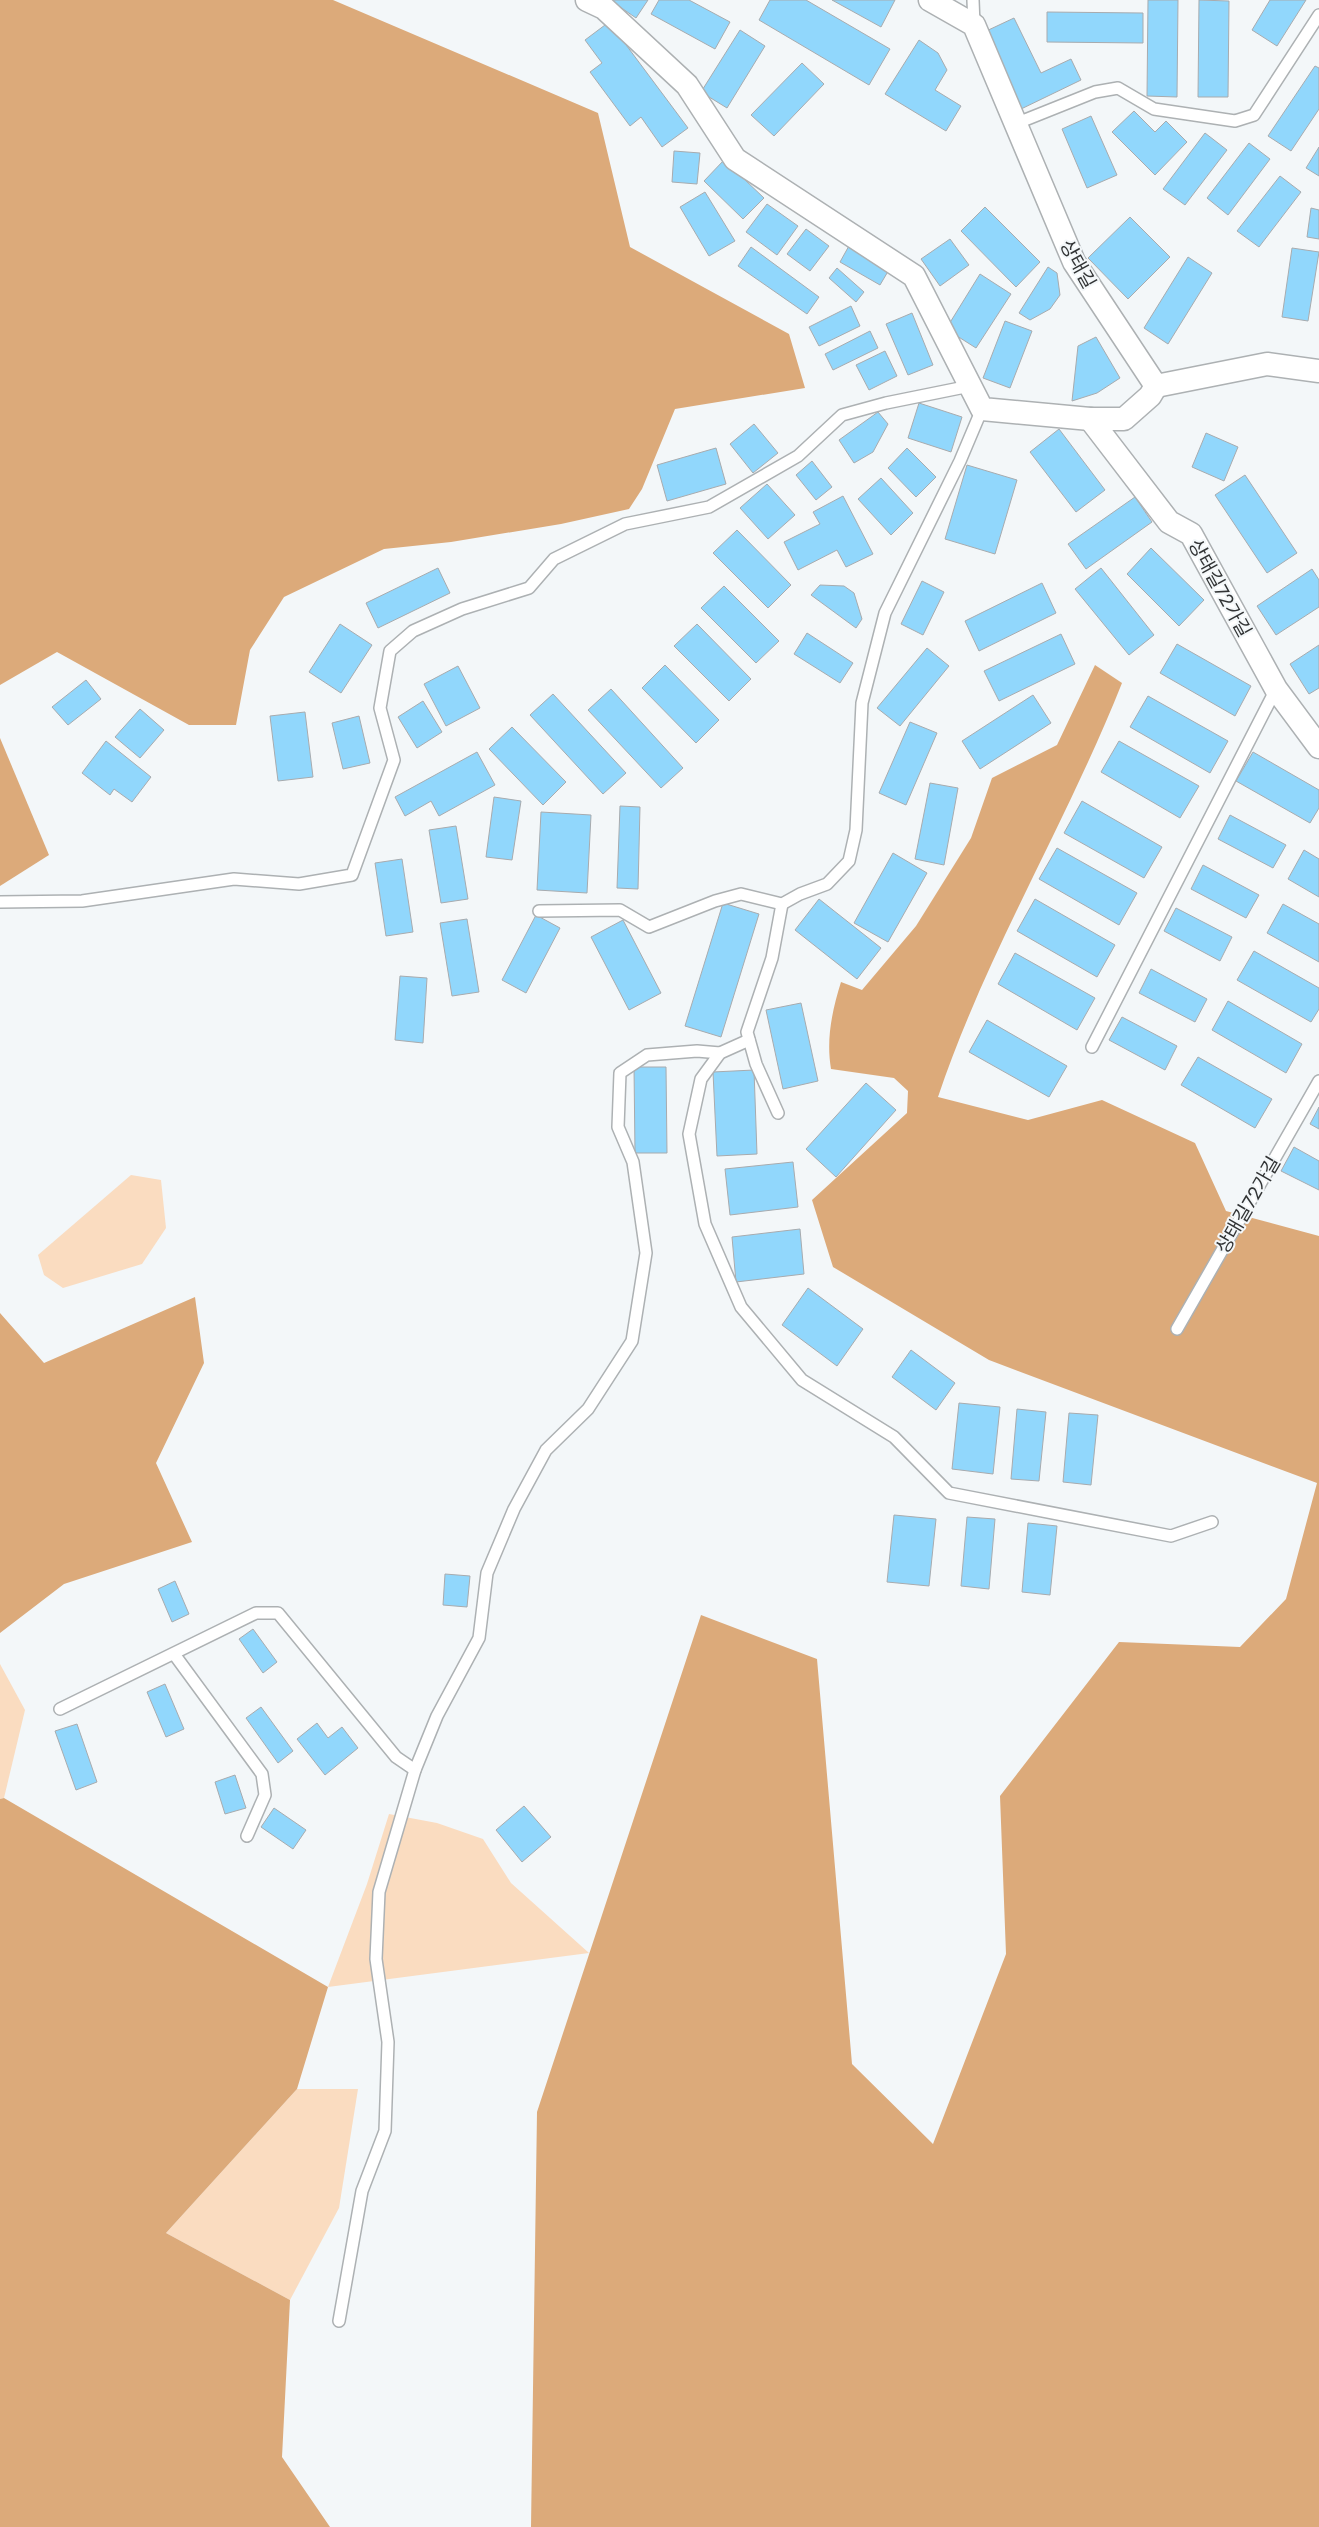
<svg xmlns="http://www.w3.org/2000/svg" width="1319" height="2527" viewBox="0 0 1319 2527" font-family="Jost,'Noto Sans KR',sans-serif">
  <style>
    .green { fill: #fadcc0 }
    .forest { fill: #dcaa7a }
    .building { fill: #91d7fc; stroke: #a8abae }
    .lines { fill: none; stroke-linecap: round; stroke-linejoin: round }
    .lane-casing { stroke: #adb1b3; stroke-width: 14 }
    .street-casing { stroke: #adb1b3; stroke-width: 25 }
    .lane { stroke: #fff; stroke-width: 11 }
    .street { stroke: #fff; stroke-width: 22 }
    .labels { text-anchor: middle; dominant-baseline: central; stroke-width: 4; stroke-linejoin: round; paint-order: stroke }
    .street-label { font-size: 19px; fill: #323435; stroke: #f3f7f9 }
  </style>
  <rect width="100%" height="100%" fill="#f3f7f9"/>
  <!-- green -->
  <g class="green">
    <path d="M131,1175L161,1180L166,1228L142,1264L63,1288L44,1275L38,1255Z"/>
    <path d="M0,1664L25,1710L4,1798L0,1799Z"/>
    <path d="M389,1814L437,1823L483,1839L511,1883L589,1953L328,1987L367,1884Z"/>
    <path d="M297,2089H358L339,2208L290,2300L166,2233Z"/>
  </g>
  <!-- forest -->
  <g class="forest">
    <path d="M0,0H333L598,113L630,247L789,334L805,388L675,409L642,489L629,509L561,524L451,542L384,549L284,597L250,650L236,725H189L57,652L0,685Z"/>
    <path d="M1095,665L1122,683C1066,824 986,954 938,1097L1028,1120L1102,1100L1195,1143L1226,1211L1319,1236V2527H531L537,2112L701,1615L817,1659L852,2064L933,2144L1006,1954L1000,1796L1119,1642L1240,1647L1286,1599L1317,1483L989,1360L833,1267L812,1200L907,1113L908,1091L894,1078L831,1069C826,1039 832,1011 841,982L862,990L916,926L971,838L992,778L1057,745Z"/>
    <path d="M0,738L49,855L0,886Z"/>
    <path d="M195,1297L204,1363L156,1463L192,1542L64,1584L0,1633V1313L44,1363Z"/>
    <path d="M4,1798L328,1987L297,2089L166,2233L290,2300L282,2457L330,2527H0V1799Z"/>
  </g>
  <!-- building -->
  <g class="building">
    <path d="M610,0H648L636,18Z"/>
    <path d="M659,0H689L730,22L715,49L651,14Z"/>
    <path d="M770,0H806L890,49L869,85L759,20Z"/>
    <path d="M832,0H895L881,27Z"/>
    <path d="M1148,0H1178L1177,97L1147,96Z"/>
    <path d="M1199,0L1229,1L1228,97H1198Z"/>
    <path d="M1270,0H1306L1277,46L1252,30Z"/>
    <path d="M1047,12L1143,13V43L1047,42Z"/>
    <path d="M1014,18L1041,73L1071,59L1081,80L1019,110L982,33Z"/>
    <path d="M609,22L688,128L662,147L641,117L630,126L590,72L602,63L585,40Z"/>
    <path d="M740,30L765,46L727,108L701,92Z"/>
    <path d="M919,40L938,53L947,70L935,90L961,106L946,131L885,94Z"/>
    <path d="M802,63L824,84L774,136L751,115Z"/>
    <path d="M1315,66L1319,68V109L1291,151L1268,136Z"/>
    <path d="M1134,111L1155,132L1166,121L1187,142L1155,175L1112,132Z"/>
    <path d="M1091,116L1117,175L1087,188L1062,129Z"/>
    <path d="M1205,133L1227,150L1185,205L1163,189Z"/>
    <path d="M1249,143L1270,159L1228,215L1207,198Z"/>
    <path d="M1319,147V176L1306,168Z"/>
    <path d="M674,151L700,153L697,184L672,182Z"/>
    <path d="M724,160L764,198L743,219L704,181Z"/>
    <path d="M1280,176L1301,192L1259,247L1237,231Z"/>
    <path d="M705,192L735,241L709,256L680,207Z"/>
    <path d="M767,204L798,226L777,255L746,232Z"/>
    <path d="M985,207L1040,262L1016,287L961,231Z"/>
    <path d="M1311,208L1319,210V239L1307,237Z"/>
    <path d="M1130,217L1170,257L1128,299L1088,258Z"/>
    <path d="M806,229L829,246L810,271L787,254Z"/>
    <path d="M950,239L969,265L940,286L921,259Z"/>
    <path d="M850,244L890,268L880,285L840,262Z"/>
    <path d="M751,247L819,297L807,314L738,266Z"/>
    <path d="M1292,248L1319,252L1308,321L1282,317Z"/>
    <path d="M1188,257L1212,273L1168,344L1144,328Z"/>
    <path d="M1048,267L1057,273L1060,295L1050,309L1030,320L1019,313Z"/>
    <path d="M837,268L864,292L856,302L829,278Z"/>
    <path d="M980,274L1011,294L976,348L946,329Z"/>
    <path d="M851,306L860,326L819,346L809,327Z"/>
    <path d="M912,313L933,365L908,375L886,324Z"/>
    <path d="M1005,321L1032,331L1010,388L983,378Z"/>
    <path d="M870,331L878,348L833,370L825,354Z"/>
    <path d="M1096,337L1120,378L1097,393L1072,401L1078,346Z"/>
    <path d="M885,351L897,376L869,390L856,365Z"/>
    <path d="M919,403L962,417L951,452L908,438Z"/>
    <path d="M878,412L888,424L873,452L854,463L839,440Z"/>
    <path d="M754,424L778,453L753,473L730,444Z"/>
    <path d="M1059,429L1105,490L1076,512L1030,452Z"/>
    <path d="M1206,433L1238,447L1224,481L1192,467Z"/>
    <path d="M716,448L726,484L667,501L657,465Z"/>
    <path d="M907,448L936,477L916,497L888,468Z"/>
    <path d="M812,461L832,487L816,500L796,475Z"/>
    <path d="M967,465L1017,480L995,554L945,539Z"/>
    <path d="M1245,475L1297,553L1267,573L1215,495Z"/>
    <path d="M881,478L913,513L891,535L858,499Z"/>
    <path d="M767,484L795,515L768,539L740,508Z"/>
    <path d="M843,496L873,554L846,567L837,550L798,570L784,542L820,524L813,512Z"/>
    <path d="M1135,497L1152,522L1086,569L1068,544Z"/>
    <path d="M737,530L791,585L768,608L713,553Z"/>
    <path d="M1151,548L1204,600L1179,626L1127,574Z"/>
    <path d="M438,568L450,593L378,628L366,603Z"/>
    <path d="M1101,568L1154,635L1129,655L1075,589Z"/>
    <path d="M1312,569L1319,580V607L1276,635L1257,606Z"/>
    <path d="M922,581L944,592L923,635L901,624Z"/>
    <path d="M1042,583L1056,613L979,651L965,621Z"/>
    <path d="M820,585L844,586L854,593L862,619L856,628L811,595Z"/>
    <path d="M724,586L779,641L756,663L701,608Z"/>
    <path d="M340,624L372,645L341,693L309,672Z"/>
    <path d="M697,624L751,679L729,701L674,646Z"/>
    <path d="M807,633L853,663L840,683L794,654Z"/>
    <path d="M1061,634L1075,664L999,701L984,671Z"/>
    <path d="M1177,644L1251,686L1235,716L1160,673Z"/>
    <path d="M1319,645V688L1309,694L1290,664Z"/>
    <path d="M927,648L949,666L900,726L877,708Z"/>
    <path d="M665,665L719,720L696,743L642,688Z"/>
    <path d="M458,666L480,708L446,726L424,684Z"/>
    <path d="M86,680L101,699L68,725L52,707Z"/>
    <path d="M611,689L683,768L661,788L588,710Z"/>
    <path d="M553,694L626,773L603,794L530,715Z"/>
    <path d="M1033,695L1051,723L980,769L962,741Z"/>
    <path d="M1148,696L1228,741L1210,773L1130,727Z"/>
    <path d="M423,701L442,732L417,748L398,717Z"/>
    <path d="M140,709L164,730L140,758L115,737Z"/>
    <path d="M305,712L313,777L278,781L270,716Z"/>
    <path d="M359,716L370,763L343,769L332,723Z"/>
    <path d="M910,722L937,733L906,805L879,793Z"/>
    <path d="M512,727L566,782L543,805L489,749Z"/>
    <path d="M106,741L151,777L132,802L114,789L110,795L82,773Z"/>
    <path d="M1119,741L1199,786L1180,818L1101,772Z"/>
    <path d="M477,752L495,785L439,816L431,801L405,816L395,797Z"/>
    <path d="M1253,752L1319,790V808L1310,823L1236,781Z"/>
    <path d="M930,783L958,788L944,865L915,859Z"/>
    <path d="M494,797L521,801L512,860L486,857Z"/>
    <path d="M1082,801L1162,847L1144,878L1064,833Z"/>
    <path d="M620,806L640,807L638,889L617,888Z"/>
    <path d="M541,812L591,815L587,893L537,890Z"/>
    <path d="M1230,815L1286,845L1273,868L1218,839Z"/>
    <path d="M456,826L468,899L441,903L429,830Z"/>
    <path d="M1057,848L1137,893L1119,925L1039,879Z"/>
    <path d="M1304,850L1319,859V897L1288,879Z"/>
    <path d="M893,853L927,873L888,942L854,923Z"/>
    <path d="M402,859L413,932L386,936L375,863Z"/>
    <path d="M1203,865L1259,895L1246,918L1191,889Z"/>
    <path d="M819,899L881,948L857,979L795,930Z"/>
    <path d="M1035,899L1115,945L1097,977L1017,931Z"/>
    <path d="M723,903L759,914L721,1037L685,1026Z"/>
    <path d="M1283,904L1319,924V962L1267,933Z"/>
    <path d="M1176,908L1232,937L1220,961L1164,931Z"/>
    <path d="M536,915L560,928L526,993L502,980Z"/>
    <path d="M467,919L479,992L452,996L440,923Z"/>
    <path d="M623,920L661,993L629,1010L591,937Z"/>
    <path d="M1254,951L1319,988V1009L1311,1022L1237,980Z"/>
    <path d="M1015,953L1095,998L1077,1030L998,984Z"/>
    <path d="M1151,969L1207,999L1195,1022L1139,993Z"/>
    <path d="M400,976L427,978L423,1043L395,1040Z"/>
    <path d="M1228,1001L1302,1044L1286,1073L1212,1030Z"/>
    <path d="M801,1003L818,1081L783,1089L766,1010Z"/>
    <path d="M1122,1017L1177,1046L1165,1070L1109,1040Z"/>
    <path d="M987,1020L1067,1066L1049,1097L969,1052Z"/>
    <path d="M1198,1057L1272,1099L1255,1128L1181,1085Z"/>
    <path d="M634,1067H666L667,1153H635Z"/>
    <path d="M754,1070L757,1154L717,1156L713,1072Z"/>
    <path d="M866,1083L896,1110L836,1177L806,1149Z"/>
    <path d="M1319,1107V1129L1310,1124Z"/>
    <path d="M1294,1147L1319,1161V1190L1281,1171Z"/>
    <path d="M793,1162L798,1207L730,1215L725,1169Z"/>
    <path d="M800,1229L804,1274L736,1282L732,1237Z"/>
    <path d="M808,1288L863,1329L837,1366L782,1325Z"/>
    <path d="M911,1350L955,1383L936,1410L892,1377Z"/>
    <path d="M959,1403L1000,1407L993,1474L952,1469Z"/>
    <path d="M1017,1409L1046,1412L1039,1481L1011,1479Z"/>
    <path d="M1069,1413L1098,1415L1091,1485L1063,1482Z"/>
    <path d="M894,1515L936,1519L929,1586L887,1582Z"/>
    <path d="M967,1517L995,1519L989,1589L961,1586Z"/>
    <path d="M1028,1523L1057,1526L1050,1595L1022,1592Z"/>
    <path d="M445,1574L470,1576L467,1607L443,1605Z"/>
    <path d="M175,1581L189,1614L172,1622L158,1589Z"/>
    <path d="M253,1629L277,1662L263,1673L239,1639Z"/>
    <path d="M165,1684L184,1729L166,1737L147,1692Z"/>
    <path d="M261,1707L293,1751L278,1763L246,1718Z"/>
    <path d="M317,1723L328,1738L342,1727L358,1748L325,1775L297,1739Z"/>
    <path d="M77,1724L97,1782L76,1790L55,1731Z"/>
    <path d="M235,1775L246,1808L225,1814L215,1782Z"/>
    <path d="M524,1806L551,1837L522,1862L496,1830Z"/>
    <path d="M274,1808L306,1830L293,1849L261,1827Z"/>
  </g>
  <g class="lines">
    <!-- lane casing -->
    <g class="lane-casing">
      <g id="lane">
        <path d="M973,0L974,25"/>
        <path d="M1015,124L1095,92L1118,88L1154,109L1235,121L1254,115L1319,15"/>
        <path d="M0,902L82,901L234,879L299,884L352,875L394,760L380,708L390,651L413,631L462,609L529,588L554,559L625,524L709,507L798,456L842,415L886,403L970,386"/>
        <path d="M539,911L620,910L649,927L715,901L741,894L782,904L800,894L827,884L849,861L856,830L862,703L885,613L960,461L982,409"/>
        <path d="M749,1040L720,1053L701,1079L689,1134L705,1224L741,1307L802,1380L894,1437L949,1493L1171,1536L1212,1522"/>
        <path d="M1092,1047L1276,689"/>
        <path d="M778,1113L756,1064L747,1032L772,958L782,904"/>
        <path d="M1177,1329L1319,1081"/>
        <path d="M174,1654L262,1774L265,1795L247,1836"/>
        <path d="M60,1709L256,1613H278L396,1757L415,1770"/>
        <path d="M339,2321L362,2191L385,2131L388,2042L376,1959L379,1892L415,1770L437,1716L479,1638L487,1573L514,1509L546,1450L588,1409L632,1341L646,1253L633,1162L618,1127L620,1073L647,1055L697,1051L720,1053"/>
      </g>
    </g>
    <!-- street casing -->
    <g class="street-casing">
      <g id="street">
        <path d="M587,0L604,8L687,85L735,159L914,276L982,409L1090,419H1124L1150,396L1156,386"/>
        <path d="M930,0L974,25L1074,262L1156,386L1267,364L1319,371"/>
        <path d="M1090,419L1169,522L1191,534L1276,689L1319,747"/>
      </g>
    </g>
    <!-- lane -->
    <use href="#lane" class="lane"/>
    <!-- street -->
    <use href="#street" class="street"/>
  </g>
  <g class="labels">
    <!-- street labels -->
    <g class="street-label">
      <text transform="translate(1078 264) rotate(61)">상태길</text>
      <text transform="translate(1220 588) rotate(61)">상태길72가길</text>
      <text transform="translate(1248 1205) rotate(-60)">상태길72가길</text>
    </g>
  </g>
</svg>
